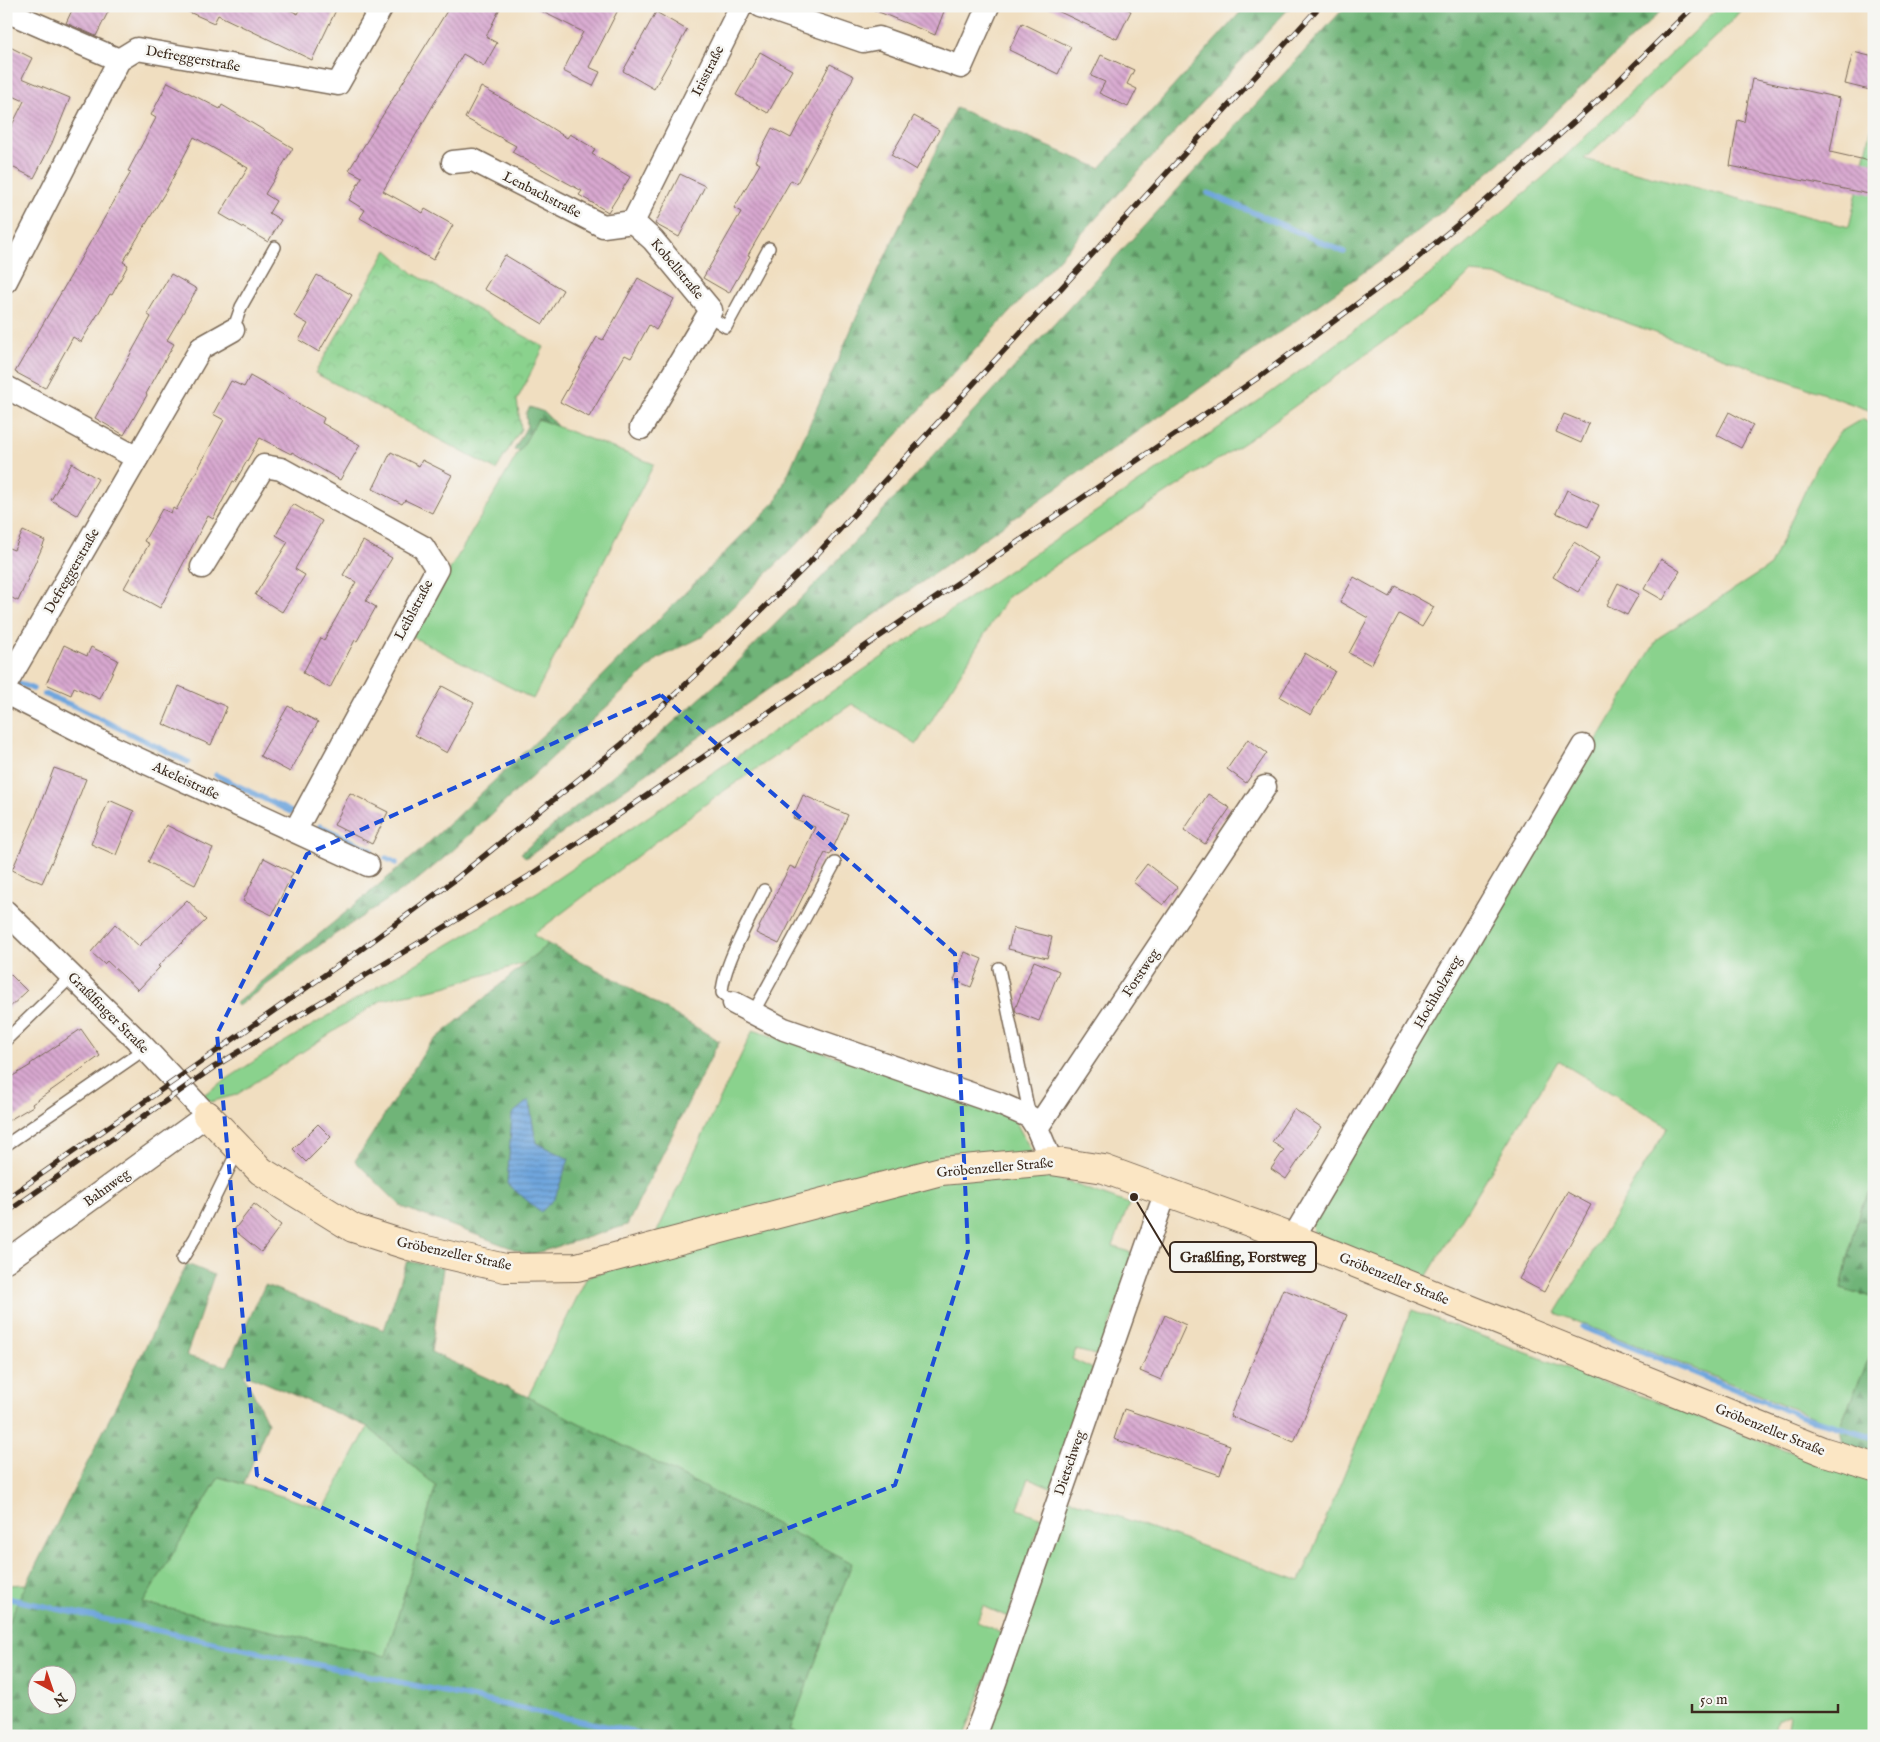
<svg xmlns="http://www.w3.org/2000/svg" width="1880" height="1742" viewBox="0 0 1880 1742" font-family="'IM FELL English',serif">
  <style>
    .green { fill: #8ad28d; stroke: #627e56 }
    .forest { fill: url(#forest-firs); stroke: #556f4b; fill-rule: evenodd }
    .park { fill: url(#park-crowns); stroke: #627e56 }
    .water { fill: url(#water-rules); stroke: #55687e }
    .lines { fill: none; stroke-linecap: round; stroke-linejoin: round }
    .stream { stroke: #6fa6dd; stroke-width: 5.5 }
    .building { fill: url(#building-back-hatch) }
    .lane-casing { stroke: #7a6957; stroke-width: 14 }
    .street-casing { stroke: #7a6957; stroke-width: 25 }
    .secondary-casing { stroke: #7a6957; stroke-width: 30 }
    .lane { stroke: #fff; stroke-width: 11 }
    .street { stroke: #fff; stroke-width: 22 }
    .secondary { stroke: #fbe6c4; stroke-width: 28 }
    .rail-casing { stroke: #3b2a1e; stroke-width: 5.5 }
    .rail { stroke: #f6f6f2; stroke-width: 4; stroke-dasharray: 11; stroke-linecap: butt }
    .marked { fill: none; stroke: #1d4ed8; stroke-width: 4; stroke-dasharray: 10 6; stroke-linejoin: round }
    .labels { text-anchor: middle; dominant-baseline: central; stroke-width: 5; stroke-linejoin: round; paint-order: stroke }
    .street-label { font-size: 14px; fill: #3b2a1e; stroke: #f6f6f2 }
    .leader { fill: none; stroke: #3b2a1e; stroke-width: 2 }
    .callout-dot { fill: #3b2a1e; stroke: #f6f6f2; stroke-width: 2 }
    .callout { fill: #f6f6f2; stroke: #3b2a1e; stroke-width: 2 }
    .callout-label { font-size: 15px; text-anchor: middle; font-weight: bold; fill: #3b2a1e }
  </style>
  <defs>
    <pattern id="forest-firs" width="22" height="20" patternUnits="userSpaceOnUse" patternTransform="scale(1.25)"><rect width="22" height="20" fill="#6fb478"/><path d="M5 1l3.5 6h-7zM16 11l3.5 6h-7z" fill="#5c9362"/></pattern>
    <pattern id="park-crowns" width="20" height="18" patternUnits="userSpaceOnUse" patternTransform="scale(1.25)"><rect width="20" height="18" fill="#8ad28d"/><path d="M2 6a3 3 0 1 1 6 0M12 15a3 3 0 1 1 6 0" fill="none" stroke="#78b479"/></pattern>
    <pattern id="water-rules" width="6" height="5" patternUnits="userSpaceOnUse" patternTransform="scale(1.25)"><rect width="6" height="5" fill="#6fa6dd"/><path d="M0 2.5h6" fill="none" stroke="#5c87b3"/></pattern>
    <pattern id="building-back-hatch" width="6" height="6" patternUnits="userSpaceOnUse" patternTransform="scale(1.25)"><rect width="6" height="6" fill="#d8a8d0"/><path d="M-1 5l2 2M0 0l6 6M5-1l2 2" fill="none" stroke="#b089a8"/></pattern>
  </defs>
  <rect width="100%" height="100%" fill="#f6f6f2"/>
  <filter id="ink" filterUnits="userSpaceOnUse"><feTurbulence type="fractalNoise" baseFrequency=".02" numOctaves="2"/><feDisplacementMap in="SourceGraphic" scale="10" xChannelSelector="R" yChannelSelector="G"/><feConvolveMatrix kernelMatrix="1 2 1 2 8 2 1 2 1" color-interpolation-filters="sRGB"/></filter>
  <filter id="wash" filterUnits="userSpaceOnUse"><feTurbulence type="fractalNoise" baseFrequency=".0096" numOctaves="4" result="noise"/><feDisplacementMap in="SourceGraphic" scale="20" xChannelSelector="R" yChannelSelector="G"/><feGaussianBlur stdDeviation="1.12" result="paint"/><feColorMatrix in="noise" values="0 0 0 0 0 0 0 0 0 0 0 0 0 0 0 0 0 1.4 0 .05"/><feComposite in="paint" operator="in"/></filter>
  <g filter="url(#wash)">
    <rect width="100%" height="100%" fill="#f0dec0"/>
    <!-- green -->
    <g class="green">
      <path d="M1720,6H1744L1729,24L1584,159L1849,227L1874,118V412L1495,275L1470,273L1445,297L1248,440L1008,596L917,744L852,704L715,797L533,935L548,944L525,963L444,987L382,1000L236,1095L210,1102L203,1095L274,1048L539,891L1273,391L1428,276L1548,173Z"/>
      <path d="M538,419L654,464L533,699L411,636Z"/>
      <path d="M1862,419L1874,426V1187L1860,1209L1841,1288L1874,1298V1348L1839,1427L1556,1313L1668,1127L1558,1061L1425,1279L1314,1233L1311,1223L1658,638L1770,566L1818,463L1840,432Z"/>
      <path d="M753,1030L1011,1113L1043,1173L1129,1204L1113,1246L1134,1254L1099,1356L1076,1350L1072,1359L1093,1369L1053,1488L1029,1478L1018,1509L1042,1518L1008,1617L983,1606L977,1622L1003,1633L964,1736H809L790,1730L852,1563L528,1397L587,1277L644,1259Z"/>
      <path d="M1412,1310L1874,1483V1712L1870,1736H1786L1789,1714L1777,1720L1773,1736H983L1066,1498L1300,1581Z"/>
      <path d="M368,1427L436,1486L386,1657L143,1603L219,1477L324,1509Z"/>
      <path d="M27,1584L6,1630V1585Z"/>
    </g>
    <!-- forest -->
    <g class="forest">
      <path d="M1246,6H1291L793,548L702,637L659,658L450,853L416,881L328,939L238,1006L235,1004L421,850L564,715L776,501L861,307L956,108L1100,168Z"/>
      <path d="M1346,6H1666L1523,143L1460,197L1392,252L1249,354L526,858L521,853L631,760L714,686L822,577Z"/>
      <path d="M530,407L544,412L557,426L538,419L520,451L514,450L527,426L526,413Z"/>
      <path d="M548,944L613,978L719,1041L627,1225L530,1255L402,1207L355,1161L429,1045Z"/>
      <path d="M1874,1188V1298L1841,1288L1860,1209Z"/>
      <path d="M407,1261L443,1268L431,1352L528,1397L852,1563L790,1730L809,1736H6V1629L17,1603L187,1264L214,1275L186,1356L227,1366L265,1285L384,1330ZM243,1373L368,1427L436,1486L386,1656L143,1603L219,1477L244,1484L268,1423ZM38,1674H68V1704H38Z"/>
      <path d="M1874,1348V1453L1842,1444L1839,1427Z"/>
    </g>
    <!-- park -->
    <path class="park" d="M387,250L414,274L544,347L517,400L521,429L496,470L315,373Z"/>
    <!-- water -->
    <path class="water" d="M529,1100L536,1143L569,1159L555,1198L541,1212L507,1184L512,1114Z"/>
    <g class="lines">
      <!-- stream -->
      <g class="stream">
        <path d="M1208,193L1344,252"/>
        <path d="M19,683L33,689"/>
        <path d="M44,694L76,707L188,762"/>
        <path d="M216,775L291,812"/>
        <path d="M320,826L371,850"/>
        <path d="M386,858L396,863"/>
        <path d="M1582,1327L1800,1416L1874,1437"/>
        <path d="M6,1598L651,1736"/>
      </g>
    </g>
    <g id="blocks">
      <!-- building -->
      <g class="building">
        <path d="M74,6H111L96,36L66,23Z"/>
        <path d="M175,6H282L298,14L302,6H338L312,60L218,15L214,23Z"/>
        <path d="M450,6H501L486,37L497,43L484,66L463,54L383,191L423,213L425,209L453,225L433,260L360,218L365,210L349,200L362,177L349,170Z"/>
        <path d="M531,6H620L589,67L600,72L593,86L563,71L583,32Z"/>
        <path d="M864,6H946L935,35Z"/>
        <path d="M1047,6H1121L1131,11L1117,39Z"/>
        <path d="M656,12L687,30L654,89L623,71Z"/>
        <path d="M1022,23L1071,47L1058,74L1009,50Z"/>
        <path d="M6,45L32,58L22,78L70,98L52,143L34,178L6,164V137L24,101L13,96L6,110Z"/>
        <path d="M760,52L792,70L768,113L736,95Z"/>
        <path d="M1853,52L1874,57V91L1845,84Z"/>
        <path d="M1101,55L1134,70L1127,84L1137,89L1128,107L1099,93L1105,82L1091,76Z"/>
        <path d="M830,64L854,76L797,183L791,180L748,255L750,256L729,293L703,278L741,212L734,208L760,164L755,161L772,128L791,138Z"/>
        <path d="M1752,79L1840,98L1830,152L1874,162V195L1730,166L1738,120L1744,122Z"/>
        <path d="M168,82L220,109L222,105L293,148L265,194L276,201L269,213L281,220L268,242L220,214L248,168L194,137L166,191L123,262L128,265L112,295L110,294L81,342L73,337L45,388L15,372L131,172L128,171L156,118L151,115Z"/>
        <path d="M481,87L521,109L567,138L570,134L595,149L592,154L630,177L608,212L579,195L582,191L512,152L516,146L465,118Z"/>
        <path d="M914,116L939,130L916,170L891,155Z"/>
        <path d="M680,174L705,186L679,237L655,224Z"/>
        <path d="M505,255L563,290L543,324L484,289Z"/>
        <path d="M171,274L197,289L167,340L174,344L146,394L147,395L124,435L95,418L151,317L147,314Z"/>
        <path d="M317,275L352,295L319,352L299,340L308,324L294,316Z"/>
        <path d="M638,278L674,299L656,330L649,325L631,358L625,355L589,417L560,402L597,337L603,340Z"/>
        <path d="M250,376L324,418L322,423L360,445L340,480L292,452L291,454L260,438L235,482L233,481L213,519L208,516L160,608L124,588L149,544L144,541L162,509L171,513L173,508L176,510L224,420L213,414L231,381L244,387Z"/>
        <path d="M1729,412L1753,425L1741,448L1717,435Z"/>
        <path d="M1564,414L1589,424L1581,443L1556,432Z"/>
        <path d="M391,452L419,466L422,460L452,475L432,513L405,500L402,504L373,489Z"/>
        <path d="M72,463L98,479L77,515L51,500Z"/>
        <path d="M1567,490L1599,505L1588,527L1556,513Z"/>
        <path d="M293,504L322,521L295,569L305,575L282,612L255,595L288,542L276,535Z"/>
        <path d="M23,531L45,541L18,601L6,595V547L14,550Z"/>
        <path d="M363,541L392,558L366,601L376,607L357,641L355,640L330,688L303,673L321,638L324,640L356,582L343,575Z"/>
        <path d="M1574,542L1599,558L1578,592L1553,577Z"/>
        <path d="M1661,559L1680,571L1663,600L1644,589Z"/>
        <path d="M1354,577L1390,597L1396,586L1434,607L1422,627L1399,614L1371,665L1349,653L1368,618L1340,602Z"/>
        <path d="M1618,583L1639,594L1627,615L1607,605Z"/>
        <path d="M64,645L87,656L91,647L118,660L100,699L74,687L71,695L46,684Z"/>
        <path d="M1305,653L1335,671L1311,715L1280,697Z"/>
        <path d="M179,686L227,707L211,745L163,724Z"/>
        <path d="M442,686L474,703L447,753L415,735Z"/>
        <path d="M288,706L318,722L290,772L260,756Z"/>
        <path d="M1248,739L1267,753L1246,783L1227,769Z"/>
        <path d="M54,768L86,779L65,833L42,883L12,870L35,818Z"/>
        <path d="M350,793L388,812L372,844L334,825Z"/>
        <path d="M1208,794L1230,808L1205,844L1184,830Z"/>
        <path d="M803,795L848,815L830,855L825,853L779,944L756,933L790,866L796,869L815,827L793,818Z"/>
        <path d="M109,800L134,811L116,855L91,844Z"/>
        <path d="M166,825L213,848L195,885L148,862Z"/>
        <path d="M264,858L293,873L272,915L243,901Z"/>
        <path d="M1147,864L1177,887L1163,905L1133,882Z"/>
        <path d="M187,900L206,920L158,966L160,967L138,990L107,961L104,964L91,952L115,924L139,946Z"/>
        <path d="M1013,928L1052,937L1047,958L1008,949Z"/>
        <path d="M965,952L982,959L971,987L954,980Z"/>
        <path d="M1034,961L1059,971L1039,1021L1016,1012L1015,1009Z"/>
        <path d="M6,970L27,991L6,1011Z"/>
        <path d="M81,1029L100,1056L32,1104L33,1106L6,1122V1080L31,1065L30,1064Z"/>
        <path d="M1294,1109L1321,1127L1286,1179L1271,1169L1284,1150L1272,1142Z"/>
        <path d="M318,1124L331,1137L306,1162L293,1149Z"/>
        <path d="M1567,1192L1591,1205L1544,1292L1519,1279Z"/>
        <path d="M254,1204L281,1225L261,1252L234,1230Z"/>
        <path d="M1283,1289L1347,1315L1294,1442L1230,1416Z"/>
        <path d="M1165,1315L1186,1325L1161,1380L1140,1371Z"/>
        <path d="M1124,1409L1230,1445L1220,1475L1114,1439Z"/>
      </g>
    </g>
  </g>
  <g filter="url(#ink)">
    <use href="#blocks" fill-opacity="0" stroke="#7a6957" stroke-width="1"/>
    <g class="lines">
      <!-- lane casing -->
      <g class="lane-casing">
        <g id="lane">
          <path d="M708,315L726,327L769,248"/>
          <path d="M233,330L241,307L275,247"/>
          <path d="M999,968L1030,1117"/>
          <path d="M734,1003L722,993C723,965 751,917 764,890"/>
          <path d="M753,1013L835,863"/>
          <path d="M6,1040L72,976"/>
          <path d="M6,1145L145,1049"/>
          <path d="M182,1259L195,1238L239,1148"/>
        </g>
      </g>
      <!-- street casing -->
      <g class="street-casing">
        <g id="street">
          <path d="M761,6L863,41L879,38L961,67L988,6"/>
          <path d="M6,11L119,60"/>
          <path d="M453,162L473,160L603,226L633,222"/>
          <path d="M6,281L119,60L137,49L338,84L382,6"/>
          <path d="M6,387L137,458"/>
          <path d="M641,428L711,310L653,240L633,222L741,6"/>
          <path d="M202,567L264,466L281,469L423,547L437,569L295,831"/>
          <path d="M6,684L201,348L233,330"/>
          <path d="M6,693L112,747L368,865"/>
          <path d="M6,912L141,1044L207,1115L6,1261"/>
          <path d="M734,1003L784,1029L1000,1104L1030,1117L1037,1128"/>
          <path d="M1051,1161L1037,1128L1265,787"/>
          <path d="M1293,1238L1583,746"/>
          <path d="M975,1736L992,1691L1166,1191"/>
        </g>
      </g>
      <!-- secondary casing -->
      <g class="secondary-casing">
        <path id="secondary" d="M207,1115L261,1171L353,1228L409,1246L505,1268L577,1267L941,1171L1051,1161L1104,1169L1293,1238L1822,1451L1874,1467"/>
      </g>
      <!-- lane -->
      <use href="#lane" class="lane"/>
      <!-- street -->
      <use href="#street" class="street"/>
      <!-- secondary -->
      <use href="#secondary" class="secondary"/>
      <!-- rail casing -->
      <g class="rail-casing">
        <g id="rail">
          <path d="M6,1199L363,948L452,882L621,745L702,669L809,563L1320,6"/>
          <path d="M6,1213L214,1067L529,876L1262,375L1405,268L1472,213L1604,95L1694,6"/>
        </g>
      </g>
      <!-- rail -->
      <use href="#rail" class="rail"/>
    </g>
  </g>
  <!-- marked area -->
  <path class="marked" d="M661,695L955,954L968,1251L895,1485L553,1623L257,1475L217,1034L307,854Z"/>
  <g class="labels">
    <!-- street labels -->
    <g class="street-label">
      <text transform="translate(193 59) rotate(10)">Defreggerstraße</text>
      <text transform="translate(708 71) rotate(-63)">Irisstraße</text>
      <text transform="translate(542 195) rotate(27)">Lenbachstraße</text>
      <text transform="translate(677 269) rotate(50)">Kobellstraße</text>
      <text transform="translate(72 571) rotate(-60)">Defreggerstraße</text>
      <text transform="translate(414 610) rotate(-62)">Leiblstraße</text>
      <text transform="translate(186 781) rotate(25)">Akeleistraße</text>
      <text transform="translate(1141 973) rotate(-56)">Forstweg</text>
      <text transform="translate(1438 992) rotate(-60)">Hochholzweg</text>
      <text transform="translate(108 1013) rotate(45)">Graßlfinger Straße</text>
      <text transform="translate(995 1168) rotate(-5)">Gröbenzeller Straße</text>
      <text transform="translate(107 1188) rotate(-36)">Bahnweg</text>
      <text transform="translate(454 1254) rotate(12)">Gröbenzeller Straße</text>
      <text transform="translate(1394 1279) rotate(22)">Gröbenzeller Straße</text>
      <text transform="translate(1770 1430) rotate(22)">Gröbenzeller Straße</text>
      <text transform="translate(1070 1463) rotate(-71)">Dietschweg</text>
    </g>
  </g>
  <!-- callouts -->
  <path class="leader" d="M1134 1197L1170 1257"/>
  <circle class="callout-dot" cx="1134" cy="1197" r="5"/>
  <rect class="callout" x="1170" y="1242" width="146" height="30" rx="5"/>
  <g class="callout-label">
    <text x="1243" y="1262">Graßlfing, Forstweg</text>
  </g>
  <!-- margin -->
  <rect width="1880" height="1742" fill="none" stroke="#f6f6f2" stroke-width="25"/>
  <!-- north arrow -->
  <g transform="translate(52 1690) rotate(140)"><circle r="24" fill="#f6f6f2" stroke="#aba49d"/>
  <path d="M0-4L9 19L0 12L-9 19Z" fill="#c8321e"/>
  <text y="-8" font-size="14" font-weight="bold" text-anchor="middle" fill="#3b2a1e">N</text>
  </g>
  <!-- scale -->
  <path d="M1692 1704v8h146v-8" fill="none" stroke="#3b2a1e" stroke-width="2.5"/>
  <text x="1700" y="1704" font-size="15" fill="#3b2a1e" stroke="#f6f6f2" stroke-width="4" paint-order="stroke">50 m</text>
</svg>
